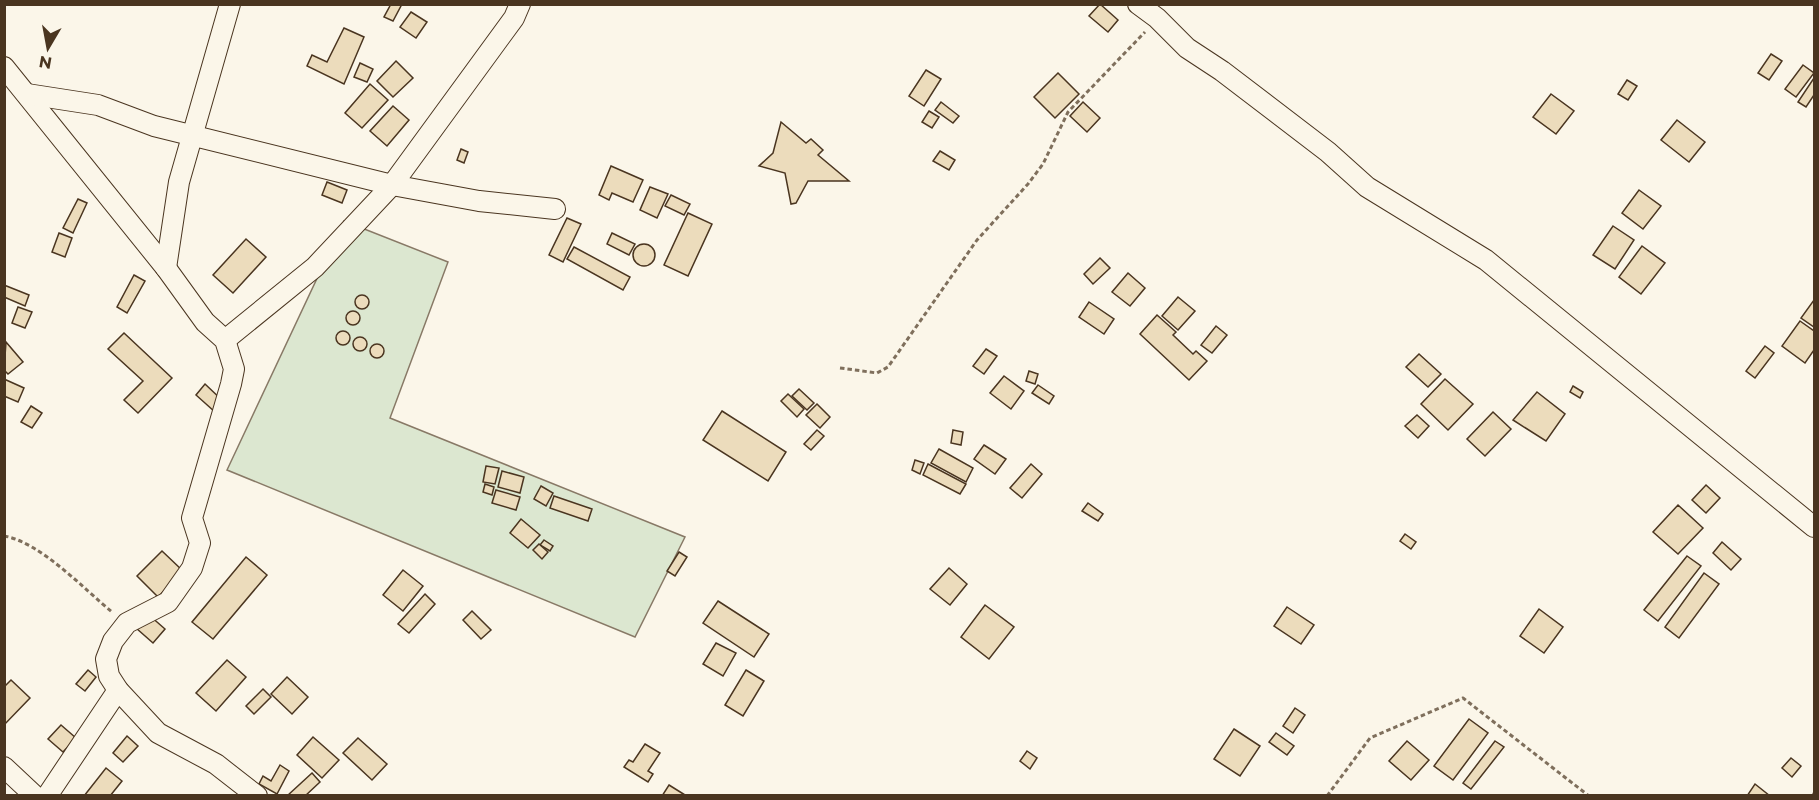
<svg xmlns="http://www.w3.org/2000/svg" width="1819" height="800" viewBox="0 0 1819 800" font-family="Montserrat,sans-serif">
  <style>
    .green { fill: #dce7d0; stroke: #887966; stroke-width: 1.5 }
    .building { fill: #ecdcbc; stroke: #4a3520; stroke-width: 1.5 }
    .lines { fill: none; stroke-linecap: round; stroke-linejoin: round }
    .minor-casing { stroke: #4a3520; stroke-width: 22 }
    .path { stroke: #7f6f5c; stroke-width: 3; stroke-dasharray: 4.5 3; stroke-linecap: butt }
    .minor { stroke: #fbf6e9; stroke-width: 20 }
  </style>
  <rect width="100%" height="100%" fill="#fbf6e9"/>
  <!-- green -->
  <path class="green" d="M344,221L448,262L390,418L685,537L635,637L227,470Z"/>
  <!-- building -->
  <g class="building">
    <path d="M391,4H402L393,21L384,17Z"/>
    <path d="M1100,4L1118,20L1108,32L1089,16Z"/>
    <path d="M411,12L427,22L416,38L400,27Z"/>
    <path d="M344,28L364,37L344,84L307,66L312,55L327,62Z"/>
    <path d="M1771,54L1782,61L1769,80L1758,73Z"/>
    <path d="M396,61L413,78L393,97L377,81Z"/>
    <path d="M360,63L373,69L367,82L354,77Z"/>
    <path d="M1803,65L1814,73L1796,97L1785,89Z"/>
    <path d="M926,70L941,79L924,106L909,96Z"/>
    <path d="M1058,73L1079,94L1055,118L1034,97Z"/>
    <path d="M1814,78V95L1806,107L1798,102Z"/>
    <path d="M1627,80L1637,86L1628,100L1618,94Z"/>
    <path d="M370,84L388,100L362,128L345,113Z"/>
    <path d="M1551,94L1574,111L1556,134L1533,117Z"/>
    <path d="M941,102L959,116L953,123L935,110Z"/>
    <path d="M1083,102L1100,118L1087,132L1070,116Z"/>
    <path d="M393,106L409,120L387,146L370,131Z"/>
    <path d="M929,111L939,117L932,128L922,122Z"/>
    <path d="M1677,120L1705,142L1689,162L1661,140Z"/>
    <path d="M781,122L806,143L811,139L823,150L818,155L849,181H808L796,203L791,204L785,173L759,166L773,153Z"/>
    <path d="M461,149L468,152L464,163L457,160Z"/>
    <path d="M940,151L955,160L949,170L933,161Z"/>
    <path d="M611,166L643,180L633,202L612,193L609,200L599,195Z"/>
    <path d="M327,182L347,190L342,203L322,195Z"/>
    <path d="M650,187L668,194L657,218L640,210Z"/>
    <path d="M1639,190L1661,206L1643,229L1622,213Z"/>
    <path d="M671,195L690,204L684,215L665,206Z"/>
    <path d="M78,199L87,203L73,233L63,228Z"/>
    <path d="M688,213L712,224L688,276L664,265Z"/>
    <path d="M567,218L581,224L563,262L549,255Z"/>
    <path d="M1613,226L1634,240L1615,269L1593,255Z"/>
    <path d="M59,233L72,238L65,257L52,252Z"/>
    <path d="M612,233L635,244L629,255L607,244Z"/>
    <path d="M246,239L266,257L233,293L213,275Z"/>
    <circle cx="644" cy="255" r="11"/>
    <path d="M1642,246L1665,263L1641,294L1619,277Z"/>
    <path d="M574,247L630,277L623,290L567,259Z"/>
    <path d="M1100,258L1110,268L1093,284L1084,274Z"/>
    <path d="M1128,273L1145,288L1130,306L1112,292Z"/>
    <path d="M134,275L145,281L127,313L117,307Z"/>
    <path d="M4,285L29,295L25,306L4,297Z"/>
    <circle cx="362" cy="302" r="7"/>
    <path d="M1178,297L1195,311L1178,330L1162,316Z"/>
    <path d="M1814,300V327L1801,318Z"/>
    <path d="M1089,302L1114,319L1104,334L1079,317Z"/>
    <path d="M18,307L32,312L25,328L12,323Z"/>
    <circle cx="353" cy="318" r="7"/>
    <path d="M1157,315L1176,332L1173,335L1193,354L1196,351L1207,361L1189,380L1140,334Z"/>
    <path d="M1800,321L1814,331V350L1805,363L1782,346Z"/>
    <path d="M1216,326L1227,335L1212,353L1201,345Z"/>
    <circle cx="343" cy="338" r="7"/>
    <path d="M124,333L172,378L138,413L124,400L143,381L108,349Z"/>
    <circle cx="360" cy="344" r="7"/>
    <path d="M6,342L23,362L8,374L4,370Z"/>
    <circle cx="377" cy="351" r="7"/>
    <path d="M1765,346L1774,353L1755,378L1746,371Z"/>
    <path d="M986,349L997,356L984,374L973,366Z"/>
    <path d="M1419,354L1441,374L1428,387L1406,367Z"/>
    <path d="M1029,371L1038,374L1035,384L1026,381Z"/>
    <path d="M1004,376L1024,391L1011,409L990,393Z"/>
    <path d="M4,379L24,388L18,402L4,396Z"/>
    <path d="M1445,379L1473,404L1448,430L1421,404Z"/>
    <path d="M205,384L224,402L215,412L196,395Z"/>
    <path d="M1038,385L1054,396L1049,404L1032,393Z"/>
    <path d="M1573,386L1583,392L1580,398L1570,392Z"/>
    <path d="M799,389L814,403L807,410L792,396Z"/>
    <path d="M1537,392L1565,414L1546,441L1513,420Z"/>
    <path d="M788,394L804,409L797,417L781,401Z"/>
    <path d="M817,404L830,417L820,428L806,415Z"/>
    <path d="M31,406L42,413L32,428L21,422Z"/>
    <path d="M722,411L786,452L768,481L703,440Z"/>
    <path d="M1493,412L1511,429L1485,456L1467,439Z"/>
    <path d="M1417,415L1429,426L1418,438L1405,426Z"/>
    <path d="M817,430L824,436L811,450L804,444Z"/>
    <path d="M953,430L963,432L961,445L951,443Z"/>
    <path d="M984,445L1006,459L995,474L974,459Z"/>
    <path d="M939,449L973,468L966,482L931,463Z"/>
    <path d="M915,460L924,463L920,474L912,470Z"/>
    <path d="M928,464L966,484L960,494L923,475Z"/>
    <path d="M1031,464L1042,474L1022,498L1010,488Z"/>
    <path d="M486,466L499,468L495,484L483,482Z"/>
    <path d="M502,471L524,477L520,493L498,487Z"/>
    <path d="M485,484L494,487L492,495L483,492Z"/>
    <path d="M1706,485L1720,498L1706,513L1692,500Z"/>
    <path d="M541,486L553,493L546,506L534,499Z"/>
    <path d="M496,490L520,497L516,510L492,503Z"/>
    <path d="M554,496L592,509L588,521L550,508Z"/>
    <path d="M1088,503L1103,514L1098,521L1082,511Z"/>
    <path d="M1678,505L1703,528L1678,554L1653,532Z"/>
    <path d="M521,519L540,535L528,548L510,533Z"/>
    <path d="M1405,534L1416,542L1411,549L1400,541Z"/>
    <path d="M544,540L553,546L550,551L540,545Z"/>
    <path d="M1722,542L1741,559L1731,570L1713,553Z"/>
    <path d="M539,544L548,552L542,559L533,550Z"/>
    <path d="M162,551L183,571L158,597L137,576Z"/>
    <path d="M679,552L687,557L675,576L667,571Z"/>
    <path d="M1687,556L1701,566L1658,621L1644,610Z"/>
    <path d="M246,557L267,575L213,639L192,622Z"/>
    <path d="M949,568L967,584L950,605L930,589Z"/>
    <path d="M403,570L423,586L403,611L383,595Z"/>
    <path d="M1704,573L1719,584L1679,638L1665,627Z"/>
    <path d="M425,594L435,604L409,633L398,624Z"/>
    <path d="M718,601L769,634L754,657L703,623Z"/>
    <path d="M985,605L1014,627L989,659L961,637Z"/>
    <path d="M1287,607L1314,625L1301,644L1274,626Z"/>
    <path d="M1539,609L1563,627L1544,653L1520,636Z"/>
    <path d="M472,611L491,630L481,639L463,620Z"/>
    <path d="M149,615L165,629L153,643L136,628Z"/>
    <path d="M716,643L736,653L723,676L703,664Z"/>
    <path d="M227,660L246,677L216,711L196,693Z"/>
    <path d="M88,670L96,677L85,691L76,684Z"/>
    <path d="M746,670L764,681L743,716L725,705Z"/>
    <path d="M287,677L308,697L292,714L271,694Z"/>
    <path d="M11,680L30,698L4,725V687Z"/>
    <path d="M263,689L271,697L254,714L246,706Z"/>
    <path d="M1295,708L1305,715L1293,733L1283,726Z"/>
    <path d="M1469,719L1488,733L1453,780L1434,766Z"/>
    <path d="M61,725L76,738L63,752L48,739Z"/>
    <path d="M1234,729L1260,746L1240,776L1214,759Z"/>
    <path d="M1276,733L1294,746L1287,755L1269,742Z"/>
    <path d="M127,736L138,746L123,762L113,753Z"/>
    <path d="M313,737L339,760L322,778L297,755Z"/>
    <path d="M358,738L387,764L372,780L343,753Z"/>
    <path d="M1407,741L1429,760L1411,780L1389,761Z"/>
    <path d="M1495,741L1504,747L1471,789L1463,783Z"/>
    <path d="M645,744L660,753L648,771L653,774L648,782L624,767L629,760L633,762Z"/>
    <path d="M1027,751L1037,758L1030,769L1020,761Z"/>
    <path d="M1791,758L1801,766L1792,777L1782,768Z"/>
    <path d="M280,765L289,771L277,794L259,784L263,776L271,781Z"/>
    <path d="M106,768L122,781L110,796H84Z"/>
    <path d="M312,773L320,782L305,796H287Z"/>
    <path d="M1755,784L1770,796H1747Z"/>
    <path d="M669,785L685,795L684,796H662Z"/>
  </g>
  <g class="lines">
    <!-- minor casing -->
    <g class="minor-casing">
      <g id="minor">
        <path d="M1138,4L1157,18L1187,48L1222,71L1328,152L1367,187L1486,260L1814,527"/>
        <path d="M4,67L166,268L205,322L225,340L234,369L231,384L192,518L200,543L192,568L168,602L127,623L113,641L106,659L109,676L118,690L158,733L216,764L257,796"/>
        <path d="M27,94L98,105L154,126L392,185L479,201L555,209"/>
        <path d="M166,268L179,182L230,4"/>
        <path d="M225,340L315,267L392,185L514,18L520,4"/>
        <path d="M4,767L35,796"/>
        <path d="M47,796L118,690"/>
      </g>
    </g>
    <!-- path -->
    <g class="path">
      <path d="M840,368L877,373L888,367L977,240L1028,184L1043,164L1068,112L1145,32"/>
      <path d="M4,536C40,542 84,589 112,612"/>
      <path d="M1327,796L1370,738L1463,698L1589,796"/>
      <path d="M1813,796L1814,793"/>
    </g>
    <!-- minor -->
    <use href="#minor" class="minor"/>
  </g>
  <!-- border -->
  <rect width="1819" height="800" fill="none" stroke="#4a3520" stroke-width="12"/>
  <!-- north arrow -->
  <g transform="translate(48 48) rotate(190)" stroke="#fbf6e9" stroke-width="4.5" paint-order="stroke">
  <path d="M0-4.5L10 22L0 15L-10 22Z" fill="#4a3520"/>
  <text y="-9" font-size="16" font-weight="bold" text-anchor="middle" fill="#4a3520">N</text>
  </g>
</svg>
